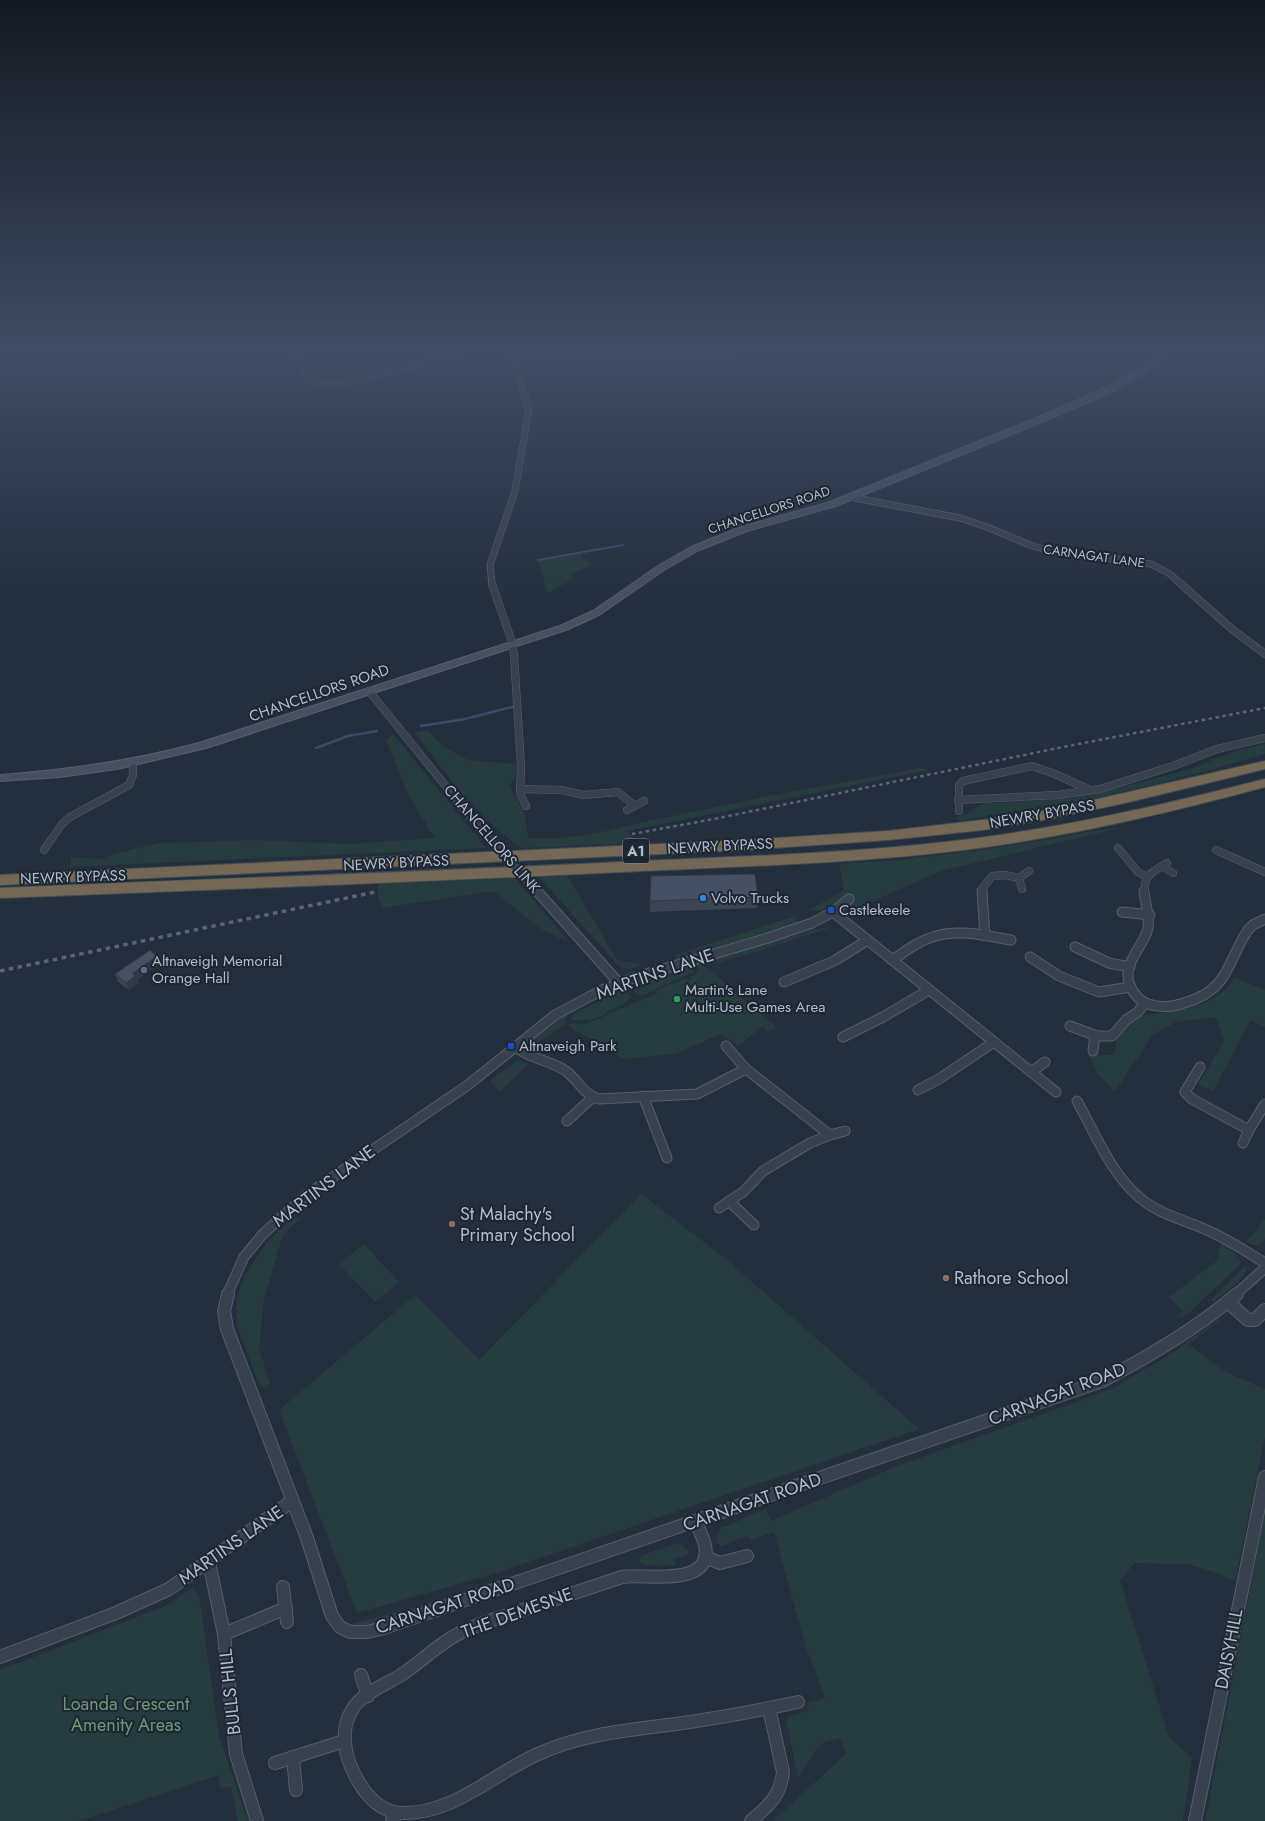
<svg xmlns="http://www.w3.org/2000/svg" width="1265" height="1821" viewBox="0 0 1265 1821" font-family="Jost,sans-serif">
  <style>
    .green { fill: #263c3f }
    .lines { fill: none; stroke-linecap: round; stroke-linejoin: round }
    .stream-far1 { stroke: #394c67; stroke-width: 2 }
    .stream { stroke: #394c67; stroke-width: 2.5 }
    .street-far3-casing { stroke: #565f6c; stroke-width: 7 }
    .street-far2-casing { stroke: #565f6c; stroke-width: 8 }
    .street-far1-casing { stroke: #565f6c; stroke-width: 11 }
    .street-casing { stroke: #565f6c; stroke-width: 14 }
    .secondary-casing { stroke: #565f6c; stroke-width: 2 }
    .highway-casing { stroke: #434c59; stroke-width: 2 }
    .street-far3 { stroke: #38414e; stroke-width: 5.5 }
    .street-far2 { stroke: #38414e; stroke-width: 7 }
    .street-far1 { stroke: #38414e; stroke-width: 9 }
    .street { stroke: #38414e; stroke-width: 12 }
    .secondary { fill: #465061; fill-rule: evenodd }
    .highway { fill: #746855; fill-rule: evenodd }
    .rail-far1 { stroke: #5a6575; stroke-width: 2.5; stroke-dasharray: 3.5 3.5; stroke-linecap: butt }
    .rail { stroke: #5a6575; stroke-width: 3.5; stroke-dasharray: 4.5 4.5; stroke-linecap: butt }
    .street-bridge-far1-casing { stroke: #565f6c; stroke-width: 8; stroke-linecap: butt }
    .street-bridge-casing { stroke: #565f6c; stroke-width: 11; stroke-linecap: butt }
    .street-bridge-far1 { stroke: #38414e; stroke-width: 7 }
    .street-bridge { stroke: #38414e; stroke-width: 9 }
    .wall { fill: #3b4654 }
    .shaded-wall { fill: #303945 }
    .building { fill: #455162; stroke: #303945 }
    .shop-dot { fill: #3f7fe0; stroke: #1d2633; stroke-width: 1.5 }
    .transit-dot { fill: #1a4fb4; stroke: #1d2633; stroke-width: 1.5 }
    .service-dot { fill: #5c6f8a; stroke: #1d2633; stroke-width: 1.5 }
    .leisure-dot { fill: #2e9e5b; stroke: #1d2633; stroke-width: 1.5 }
    .education-dot { fill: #8d6e63; stroke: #1d2633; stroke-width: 1.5 }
    .labels { text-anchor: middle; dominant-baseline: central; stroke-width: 4; stroke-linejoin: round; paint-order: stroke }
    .far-street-label { font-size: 13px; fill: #b4bcc9; stroke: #1d2633 }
    .shield { fill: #1d2633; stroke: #878f9c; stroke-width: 1 }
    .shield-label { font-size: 14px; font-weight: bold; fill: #b4bcc9 }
    .street-label { font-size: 15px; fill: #b4bcc9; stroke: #1d2633 }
    .poi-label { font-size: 15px; fill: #b4bcc9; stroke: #1d2633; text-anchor: start }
    .near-street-label { font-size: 18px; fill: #b4bcc9; stroke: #1d2633 }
    .near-poi-label { font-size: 18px; fill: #b4bcc9; stroke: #1d2633; text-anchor: start }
    .near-park-label { font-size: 18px; fill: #6b9a76; stroke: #1d2633 }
  </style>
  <rect width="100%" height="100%" fill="#242f3e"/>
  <!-- green -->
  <g class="green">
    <path d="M579,553L591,566L570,574L573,579L548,593L538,560Z"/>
    <path d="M428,731L443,746L468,760L516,764V776L510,786L525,814L528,838C560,840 595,835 625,826L778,794L922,768L928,770L628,831L637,843L522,848C478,819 445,774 415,732Z"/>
    <path d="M393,734L486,848L70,867L71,857L101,859L113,854L159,843L254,840L348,844L435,838L409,797L386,740Z"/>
    <path d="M1265,744V754C1201,773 1136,790 1071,803C1035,810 999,814 963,820H958L956,817L967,814L981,804L1072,798L1130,785L1190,769L1235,751Z"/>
    <path d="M1132,825L941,871L844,914L843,910L852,900C847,901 841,902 836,904C826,908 822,912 810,910L844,890L839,864C938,860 1035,841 1132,825Z"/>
    <path d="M512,875L569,942L544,931L493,891L382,908L378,898V883Z"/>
    <path d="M567,875L617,960L641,964L631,969L621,968L538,876Z"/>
    <path d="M796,916V922L788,927L677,959L674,955Z"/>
    <path d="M832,927L759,951L706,966L771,1023H774L776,1029L768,1032L762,1027L738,1046L721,1034L675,1054L624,1059L568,1026L573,1023L583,1024L594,1021L615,1011L657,994L655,991L685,978L689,980L692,979L690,976L696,974L698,971L696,965L815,929Z"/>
    <path d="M693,966L694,972L643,995H638L628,987Z"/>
    <path d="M1234,977L1265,990V1027L1251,1020L1213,1091L1198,1084L1224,1042L1216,1017L1176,1022L1153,1035L1115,1091L1098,1074L1089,1055H1114L1118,1032L1134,1017L1180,1010L1204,1003L1219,995L1231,983Z"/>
    <path d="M624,989L631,997L621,1006L608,1011L602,1016L591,1020H571L572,1014Z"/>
    <path d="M567,1014L566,1024L531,1047L534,1037Z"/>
    <path d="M518,1060L529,1063L499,1092L490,1080Z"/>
    <path d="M641,1194L725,1258L919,1429L490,1575L357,1613L279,1410L415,1295L479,1360Z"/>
    <path d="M301,1217L282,1237L264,1300L259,1347L270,1384L260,1387L237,1326L236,1300L244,1276L267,1242L291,1218Z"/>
    <path d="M1265,1219V1239L1259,1245H1253L1246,1242Z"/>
    <path d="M1221,1243L1235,1253L1240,1259V1264L1189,1313L1176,1318L1184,1312L1169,1297L1217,1261Z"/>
    <path d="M364,1244L399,1282L375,1302L339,1264Z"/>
    <path d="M1246,1265C1248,1280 1223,1293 1213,1302L1211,1300Z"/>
    <path d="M1224,1316H1226L1189,1344L1226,1372L1265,1389V1437L1235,1581L1212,1571L1187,1564L1135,1563L1120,1580L1169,1737L1192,1758L1183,1821H773L846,1754L840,1738L824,1742L817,1748L798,1778L786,1719L789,1716L809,1711L807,1703L825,1698L806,1648L774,1532L752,1540L747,1536L722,1546L717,1543L716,1537L721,1528L766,1509L771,1521L897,1466L1112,1389L1179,1349L1187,1341Z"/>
    <path d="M1038,1395L1039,1398L771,1489L775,1485Z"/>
    <path d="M1265,1512V1821H1205Z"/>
    <path d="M679,1543L689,1551L687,1555L674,1559L676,1565C663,1565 650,1568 638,1561L642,1555Z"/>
    <path d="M516,1574H522L374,1624L355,1627L352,1624L419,1606Z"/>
    <path d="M192,1588L199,1595L219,1736L248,1821H238L231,1786L220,1789L219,1775L79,1821H0V1670L168,1605Z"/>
  </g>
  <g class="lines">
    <!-- stream-far1 -->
    <path class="stream-far1" d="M538,560L623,545"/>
    <!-- stream -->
    <g class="stream">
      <path d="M421,726L465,719L516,706"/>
      <path d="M316,748L348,736L377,731"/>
    </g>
    <!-- street-far3 casing -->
    <g class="street-far3-casing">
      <g id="street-far3">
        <path d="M295,350L308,378L317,382L341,384L472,350"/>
        <path d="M513,359L542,351L584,357L701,358L721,353L735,354"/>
        <path d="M850,497L960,518L987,527L1030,545L1051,551L1151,564L1170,574L1182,585"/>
        <path d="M492,585L490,565L515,491L529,409L510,350"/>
      </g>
    </g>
    <!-- street-far2 casing -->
    <g class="street-far2-casing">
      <g id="street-far2">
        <path d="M492,584L512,642L514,655L521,767L520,793L526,806"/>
        <path d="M1181,584L1233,630L1265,654"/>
        <path d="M369,691L482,831"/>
        <path d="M520,789L561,790L584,795L618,792L635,806"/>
        <path d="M958,800L1058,795L1100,789L1173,766L1217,749L1265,738"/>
        <path d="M627,810L644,801"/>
        <path d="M959,811V785L963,781L1032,766L1055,774L1090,790"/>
        <path d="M1118,848L1138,872L1147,877"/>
        <path d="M44,850L62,824L70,817L129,785L133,775V764"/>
        <path d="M1216,850L1265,872"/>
        <path d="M1162,866L1173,873"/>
        <path d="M1022,889L1019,878L1029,871"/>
        <path d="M982,892V889L992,876L1005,875L1019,878"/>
        <path d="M1145,892C1143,875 1154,871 1167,863"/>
      </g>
    </g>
    <!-- street-far1 casing -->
    <g class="street-far1-casing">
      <g id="street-far1">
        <path d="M982,891L985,936"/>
        <path d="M1144,891C1145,903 1150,916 1148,928C1144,945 1128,958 1128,975C1128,987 1137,1000 1148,1004C1160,1008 1173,1007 1184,1003C1230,990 1226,963 1248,930L1253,925L1265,919"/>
        <path d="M545,900L619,983"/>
        <path d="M833,912L1056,1092"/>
        <path d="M1122,912L1150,915"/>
        <path d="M1075,947L1109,963L1130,967"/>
        <path d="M1030,957L1059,976L1099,992L1131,987"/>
        <path d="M892,960C906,951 920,940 936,936C960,929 987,936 1011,940"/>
        <path d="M784,982L834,961L868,940"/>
        <path d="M1070,1026L1097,1036H1112L1126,1020L1138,1012L1144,1004"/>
        <path d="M843,1037L883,1017L929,990"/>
        <path d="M726,1046L746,1069"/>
        <path d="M515,1047C530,1059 550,1060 566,1071C578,1080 584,1095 599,1099L697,1094L746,1069L830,1135L810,1143L763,1171L743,1192L719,1208"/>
        <path d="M1093,1051L1095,1035"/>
        <path d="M1200,1067L1185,1092L1192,1099L1249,1130L1265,1104"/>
        <path d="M1031,1072L1045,1062"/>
        <path d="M918,1090L939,1079L994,1042"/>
        <path d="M643,1096L667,1158"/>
        <path d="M1077,1101C1095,1133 1111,1174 1140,1198C1160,1215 1186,1220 1209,1231C1229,1240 1247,1252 1265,1263"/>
        <path d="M567,1121L592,1098"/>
        <path d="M830,1135L845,1131"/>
        <path d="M1243,1143L1249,1130"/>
        <path d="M729,1201L754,1225"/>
        <path d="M227,1295L244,1257L263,1234L305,1196L468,1085L555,1015L602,990L636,977L768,938L812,923L833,912L849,899"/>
        <path d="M1235,1295L1265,1268"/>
      </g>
    </g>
    <!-- street casing -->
    <g class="street-casing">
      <g id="street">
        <path d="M228,1294L224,1311L227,1329L307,1538L332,1616L340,1627L350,1632H367L384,1628L1102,1381C1150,1356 1196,1329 1237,1294"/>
        <path d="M1228,1302L1248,1320H1255L1265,1310"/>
        <path d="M696,1522C699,1530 703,1537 705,1545C713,1589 645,1573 622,1577C588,1588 554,1600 520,1611C500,1618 479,1623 460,1633C438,1644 421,1662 401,1675C385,1685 362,1693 352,1710C339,1731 345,1758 357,1779C366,1796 382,1813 402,1813C454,1814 493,1774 538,1754C581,1734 629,1730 676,1724C717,1718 757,1711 798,1702"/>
        <path d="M705,1557L720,1563L747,1556"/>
        <path d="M209,1562L224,1634L236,1754L257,1821"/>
        <path d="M283,1587L287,1622"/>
        <path d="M224,1634L286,1608"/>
        <path d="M0,1657L116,1613L169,1589L292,1501"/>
        <path d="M361,1675L368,1696"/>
        <path d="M293,1757L296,1790"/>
        <path d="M275,1763L344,1741"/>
        <path d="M392,1821L398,1813"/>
        <path d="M751,1821C769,1805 780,1797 783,1772L769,1708"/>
        <path d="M1195,1821L1265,1477"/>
      </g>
    </g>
    <!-- secondary casing -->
    <g class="secondary-casing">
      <path id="secondary" d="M1166,350H1173L1144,373L1118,389L1054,417L836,506L747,531L697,551L664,570L599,615L566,630L206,748L117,769L60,777L0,781V775C68,770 133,761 199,743L560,626L593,611L658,566L691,547L741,527L830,502L1048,413L1112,385Z"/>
    </g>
    <!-- highway casing -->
    <g class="highway-casing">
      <g id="highway">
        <path d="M1265,761V769L1125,803L1054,818L983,830L888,840L745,850L0,885V875L745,840L888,831L983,820L1054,809Z"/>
        <path d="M1265,779V787C1160,815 1054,840 946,852C831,865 716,867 601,873C401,883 200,890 0,898V888C200,879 401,873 601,863C716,857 831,855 945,842C1054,830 1160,806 1265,779Z"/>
      </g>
    </g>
    <!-- street-far3 -->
    <use href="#street-far3" class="street-far3"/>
    <!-- street-far2 -->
    <use href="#street-far2" class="street-far2"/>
    <!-- street-far1 -->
    <use href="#street-far1" class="street-far1"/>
    <!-- street -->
    <use href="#street" class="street"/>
    <!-- secondary -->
    <use href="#secondary" class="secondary"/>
    <!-- highway -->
    <use href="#highway" class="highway"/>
    <!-- rail-far1 -->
    <path class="rail-far1" d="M632,834L714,819L1063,747L1265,708"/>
    <!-- rail -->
    <path class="rail" d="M0,971L375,892"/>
    <!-- street-bridge-far1 casing -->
    <g class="street-bridge-far1-casing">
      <path id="street-bridge-far1" d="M482,831L538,892"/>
    </g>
    <!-- street-bridge casing -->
    <g class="street-bridge-casing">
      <path id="street-bridge" d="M537,891L545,900"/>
    </g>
    <!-- street-bridge-far1 -->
    <use href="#street-bridge-far1" class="street-bridge-far1"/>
    <!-- street-bridge -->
    <use href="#street-bridge" class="street-bridge"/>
  </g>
  <!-- wall -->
  <g class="wall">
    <path d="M651,876L758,897L757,908L650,912Z"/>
    <path d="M157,956L160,963L137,980L138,983L129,990L118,982L115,974Z"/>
  </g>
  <!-- shaded-wall -->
  <path class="shaded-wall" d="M157,956L160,963L137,980L138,983L129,990L126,983L133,973Z"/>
  <!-- building -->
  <g class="building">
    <path d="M755,874L758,897L650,901L651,876Z"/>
    <path d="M150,950L157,956L133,973L135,976L126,983L115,974Z"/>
  </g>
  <!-- sky -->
  <linearGradient id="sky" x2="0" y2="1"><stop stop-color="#141a22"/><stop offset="0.58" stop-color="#3f4d63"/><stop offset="1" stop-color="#3f4d63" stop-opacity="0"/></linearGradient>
  <rect width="1265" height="605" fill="url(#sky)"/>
  <!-- markers -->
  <circle class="shop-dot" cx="703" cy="898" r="4"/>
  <g class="transit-dot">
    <rect x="827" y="906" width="8" height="8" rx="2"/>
    <rect x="507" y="1042" width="8" height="8" rx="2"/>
  </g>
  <circle class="service-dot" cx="144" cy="970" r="4"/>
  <circle class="leisure-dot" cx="677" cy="999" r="4"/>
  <g class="education-dot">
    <circle cx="452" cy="1224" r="4"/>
    <circle cx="946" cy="1278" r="4"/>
  </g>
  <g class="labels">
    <!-- far-street labels -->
    <g class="far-street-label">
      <text transform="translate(769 510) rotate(-18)">CHANCELLORS ROAD</text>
      <text transform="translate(1094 556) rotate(8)">CARNAGAT LANE</text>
    </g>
    <!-- shield labels -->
    <rect class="shield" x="623" y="839" width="26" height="24" rx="3"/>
    <g class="shield-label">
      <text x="636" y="851">A1</text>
    </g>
    <!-- street labels -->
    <g class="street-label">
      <text transform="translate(319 693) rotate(-19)">CHANCELLORS ROAD</text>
      <text transform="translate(1042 814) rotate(-10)">NEWRY BYPASS</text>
      <text transform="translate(492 839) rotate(49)">CHANCELLORS LINK</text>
      <text transform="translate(720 846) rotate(-3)">NEWRY BYPASS</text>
      <text transform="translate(396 863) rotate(-3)">NEWRY BYPASS</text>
      <text transform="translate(73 877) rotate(-2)">NEWRY BYPASS</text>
    </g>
    <!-- poi labels -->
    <g class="poi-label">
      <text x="711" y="898">Volvo Trucks</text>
      <text x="839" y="910">Castlekeele</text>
      <text x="152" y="961">Altnaveigh Memorial<tspan x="152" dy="17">Orange Hall</tspan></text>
      <text x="685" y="990">Martin's Lane<tspan x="685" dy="17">Multi-Use Games Area</tspan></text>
      <text x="519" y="1046">Altnaveigh Park</text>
    </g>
    <!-- near-street labels -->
    <g class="near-street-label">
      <text transform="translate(655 974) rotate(-19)">MARTINS LANE</text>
      <text transform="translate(324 1186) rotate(-37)">MARTINS LANE</text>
      <text transform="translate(1057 1394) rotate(-21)">CARNAGAT ROAD</text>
      <text transform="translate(752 1502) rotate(-19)">CARNAGAT ROAD</text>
      <text transform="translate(231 1545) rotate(-35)">MARTINS LANE</text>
      <text transform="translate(445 1606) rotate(-18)">CARNAGAT ROAD</text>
      <text transform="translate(517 1613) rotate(-20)">THE DEMESNE</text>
      <text transform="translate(1229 1649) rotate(-79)">DAISYHILL</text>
      <text transform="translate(230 1692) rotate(-96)">BULLS HILL</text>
    </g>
    <!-- near-poi labels -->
    <g class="near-poi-label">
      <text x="460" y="1214">St Malachy's<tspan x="460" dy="21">Primary School</tspan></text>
      <text x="954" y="1278">Rathore School</text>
    </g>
    <!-- near-park labels -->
    <g class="near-park-label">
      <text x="126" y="1704">Loanda Crescent<tspan x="126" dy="21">Amenity Areas</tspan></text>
    </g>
  </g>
</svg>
